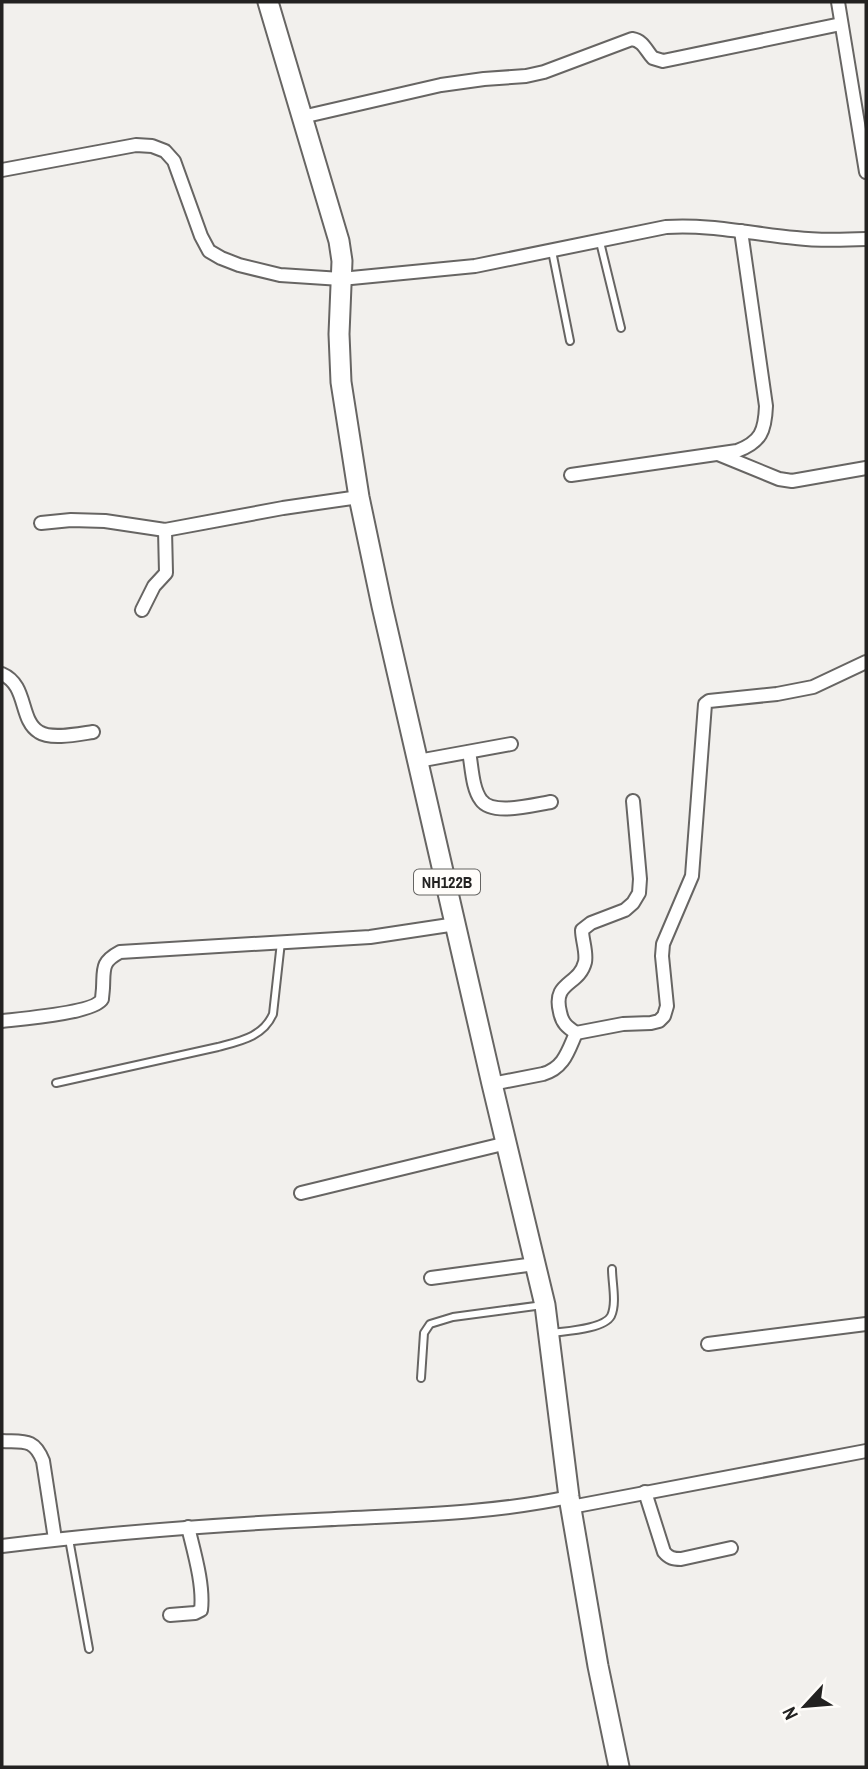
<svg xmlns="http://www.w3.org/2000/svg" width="868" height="1769" viewBox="0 0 868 1769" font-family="'Archivo Narrow',sans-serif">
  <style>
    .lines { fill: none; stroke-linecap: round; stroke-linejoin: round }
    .service-casing { stroke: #676563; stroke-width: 10 }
    .minor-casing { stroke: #676563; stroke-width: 16 }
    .trunk-casing { stroke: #676563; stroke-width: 23 }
    .service { stroke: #fff; stroke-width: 6 }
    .minor { stroke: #fff; stroke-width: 12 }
    .trunk { stroke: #fff; stroke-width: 19 }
    .labels { text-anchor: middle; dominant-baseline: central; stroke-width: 6; stroke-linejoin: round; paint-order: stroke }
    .shield { fill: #fffdfa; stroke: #656462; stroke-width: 2 }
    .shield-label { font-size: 16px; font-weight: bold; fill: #232221 }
  </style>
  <rect width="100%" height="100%" fill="#f2f0ed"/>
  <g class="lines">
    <!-- service casing -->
    <g class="service-casing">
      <g id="service">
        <path d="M600,242L621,328"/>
        <path d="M552,251L570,341"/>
        <path d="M56,1083L218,1047C240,1041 263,1037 273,1014L281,942"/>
        <path d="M552,1333C566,1331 604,1329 611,1316C617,1303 612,1283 612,1269"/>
        <path d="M421,1378L424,1333L430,1324L453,1317L543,1305"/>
        <path d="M69,1539L89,1649"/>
      </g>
    </g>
    <!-- minor casing -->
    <g class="minor-casing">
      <g id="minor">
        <path d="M838,2L866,172"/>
        <path d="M302,117L441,85L484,79L526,76L544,72L632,39C644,41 646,51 653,58L663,61L841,24"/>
        <path d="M2,170L136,145L152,146L165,151L174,161L201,236L209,251L221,258L239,265L280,275L341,279L475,266L666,227C710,224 752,234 796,238C819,241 843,240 866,239"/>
        <path d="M718,454L779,479L792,481L866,468"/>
        <path d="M571,475L737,451C761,442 765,431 766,406L741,231"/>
        <path d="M41,523L71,520L105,521L165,530L283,508L359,497"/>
        <path d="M142,610L154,586L166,573L165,530"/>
        <path d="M2,674C28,685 19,720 39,732C51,740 79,734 93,732"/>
        <path d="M469,752C472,767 472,788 481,800C492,816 533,805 551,802"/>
        <path d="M418,761L511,744"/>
        <path d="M2,1021C19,1019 95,1013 102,999C102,998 103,989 103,988C104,969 101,962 120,952L370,937L456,924"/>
        <path d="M576,1033L623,1024L651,1023L659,1021L664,1016L667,1006L662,956L663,944L692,876L705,704L709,701L777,694L813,687L866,662"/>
        <path d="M492,1084L543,1074C564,1068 568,1051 576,1033C567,1027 562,1023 560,1012C552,981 579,986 585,962C587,952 582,940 582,930L591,923L625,910L633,903L639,893L640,879L633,801"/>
        <path d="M301,1193L507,1143"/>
        <path d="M431,1278L535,1264"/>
        <path d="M708,1344L866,1324"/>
        <path d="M2,1441C24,1442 34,1438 43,1461L55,1539"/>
        <path d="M645,1492L664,1552C669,1558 673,1559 681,1559L731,1548"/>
        <path d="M571,1507L866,1451"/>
        <path d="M2,1546C106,1533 210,1525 315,1520C400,1515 485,1515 569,1497"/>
        <path d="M170,1615L195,1613L201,1610C204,1585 194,1552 188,1527"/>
      </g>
    </g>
    <!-- trunk casing -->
    <g class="trunk-casing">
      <path id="trunk" d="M268,2L339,241L342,261L339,334L341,382L359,497L382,606L492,1084L545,1305L569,1497L598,1666L619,1767"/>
    </g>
    <!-- service -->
    <use href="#service" class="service"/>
    <!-- minor -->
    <use href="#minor" class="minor"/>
    <!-- trunk -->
    <use href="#trunk" class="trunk"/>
  </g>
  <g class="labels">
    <!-- shield labels -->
    <rect class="shield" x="414" y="869.5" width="66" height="25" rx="5"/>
    <g class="shield-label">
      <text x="447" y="882">NH122B</text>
    </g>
  </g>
  <!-- border -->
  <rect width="868" height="1769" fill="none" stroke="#232221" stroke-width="7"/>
  <!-- north arrow -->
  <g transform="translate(805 1706) rotate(244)" stroke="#fffdfa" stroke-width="5" paint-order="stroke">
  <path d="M0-5L12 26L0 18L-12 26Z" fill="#232221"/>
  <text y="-10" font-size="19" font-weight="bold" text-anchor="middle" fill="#232221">N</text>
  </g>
</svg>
